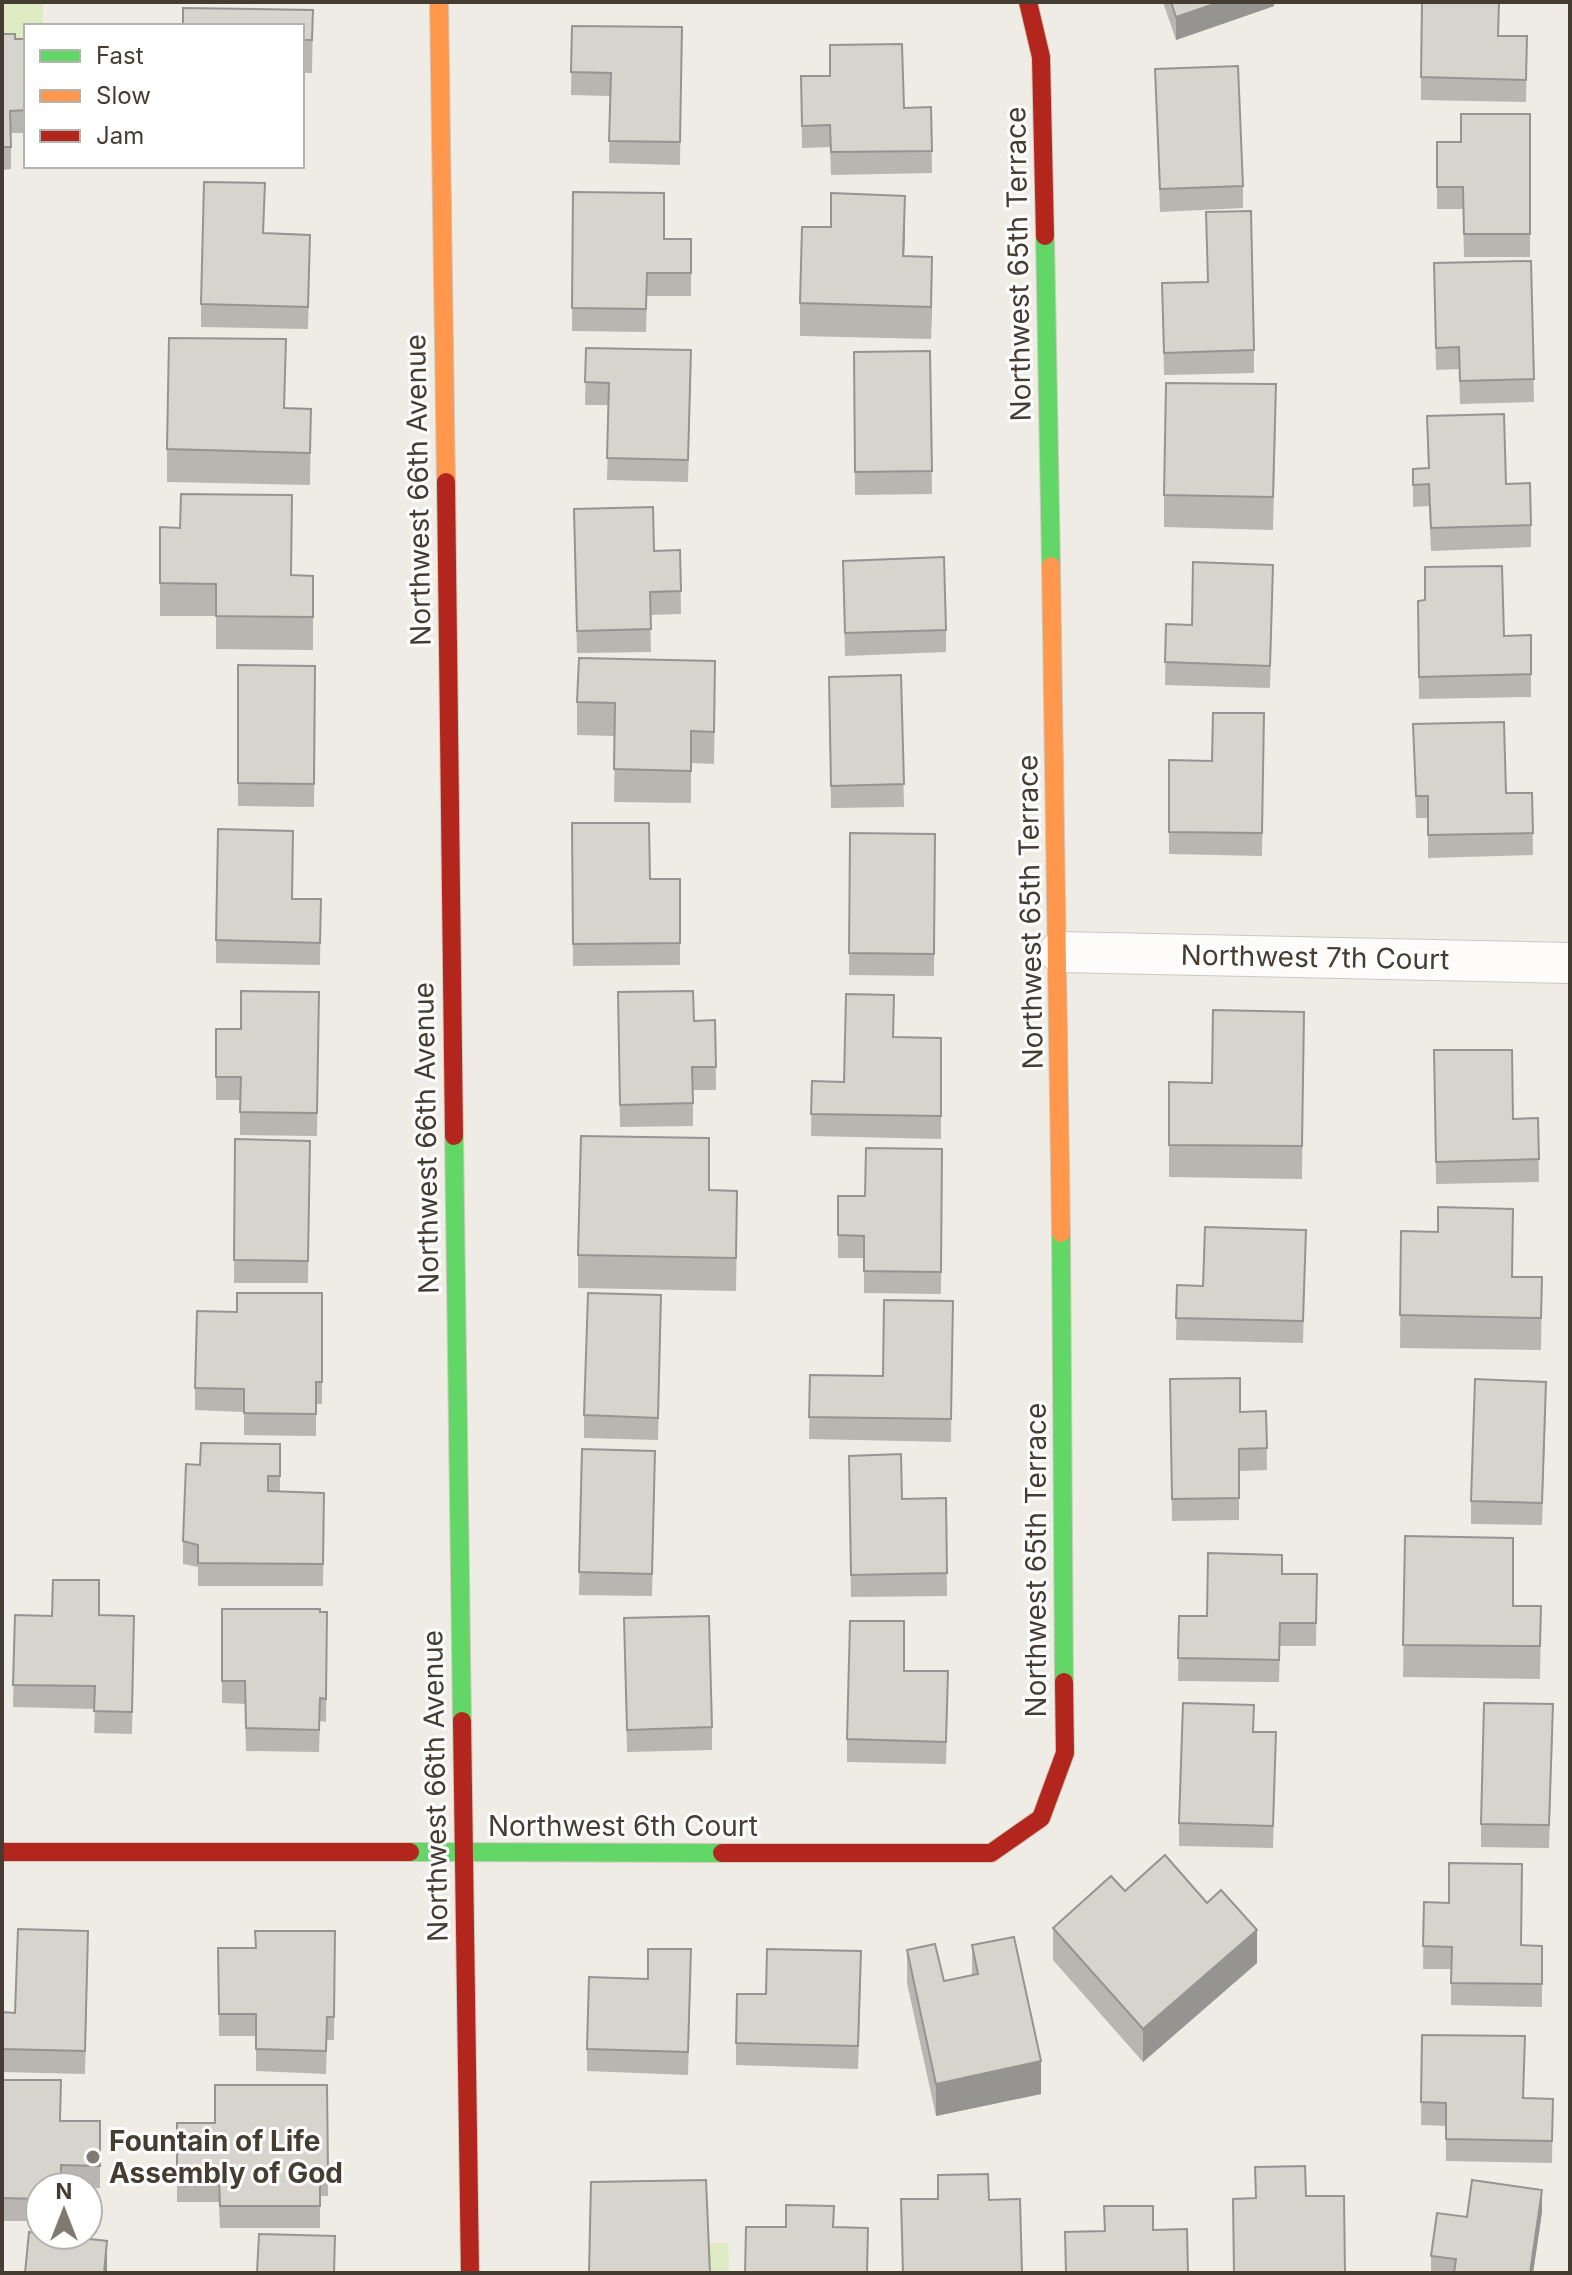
<svg xmlns="http://www.w3.org/2000/svg" width="1572" height="2275" viewBox="0 0 1572 2275" font-family="Inter,sans-serif">
  <style>
    .green { fill: #dfecc3 }
    .lines { fill: none; stroke-linecap: round; stroke-linejoin: round }
    .street-casing { stroke: #cbc8c2; stroke-width: 42 }
    .fast-casing { stroke: #d0cabd; stroke-width: 20 }
    .slow-casing { stroke: #d0cabd; stroke-width: 20 }
    .jam-casing { stroke: #d0cabd; stroke-width: 20 }
    .street { stroke: #fdfcfb; stroke-width: 40 }
    .fast { stroke: #63d668; stroke-width: 18 }
    .slow { stroke: #ff974d; stroke-width: 18 }
    .jam { stroke: #b3261e; stroke-width: 18 }
    .wall { fill: #b9b5b0 }
    .shaded-wall { fill: #969490 }
    .building { fill: #d7d3cd; stroke: #969490; stroke-width: 2 }
    .poi-dot { fill: #807a71; stroke: #fff; stroke-width: 3 }
    .labels { text-anchor: middle; dominant-baseline: central; stroke-width: 6; stroke-linejoin: round; paint-order: stroke }
    .street-label { font-size: 28px; fill: #453c32; stroke: #fff }
    .poi-label { font-size: 28px; font-weight: bold; fill: #453c32; stroke: #fff; text-anchor: start }
  </style>
  <rect width="100%" height="100%" fill="#efece6"/>
  <!-- green -->
  <g class="green">
    <path d="M2,2H43V26H26V62L2,57Z"/>
    <path d="M709,2243H728L729,2273H710Z"/>
  </g>
  <g class="lines">
    <!-- street casing -->
    <g class="street-casing">
      <path id="street" d="M1059,952L1570,963"/>
    </g>
    <!-- fast casing -->
    <g class="fast-casing">
      <g id="fast">
        <path d="M1045,236L1051,566"/>
        <path d="M454,1136L462,1721"/>
        <path d="M1061,1233L1064,1682"/>
        <path d="M410,1852L722,1853"/>
      </g>
    </g>
    <!-- slow casing -->
    <g class="slow-casing">
      <g id="slow">
        <path d="M439,2L446,482"/>
        <path d="M1051,566L1061,1233"/>
      </g>
    </g>
    <!-- jam casing -->
    <g class="jam-casing">
      <g id="jam">
        <path d="M1028,2L1041,57L1045,236"/>
        <path d="M446,482L454,1136"/>
        <path d="M462,1721L470,2273"/>
        <path d="M2,1852H410"/>
        <path d="M722,1853H991L1041,1818L1065,1753L1064,1682"/>
      </g>
    </g>
    <!-- street -->
    <use href="#street" class="street"/>
    <!-- fast -->
    <use href="#fast" class="fast"/>
    <!-- slow -->
    <use href="#slow" class="slow"/>
    <!-- jam -->
    <use href="#jam" class="jam"/>
  </g>
  <!-- wall -->
  <g class="wall">
    <path d="M1163,2H1274V6L1176,40Z"/>
    <path d="M313,10L312,73H302V26Z"/>
    <path d="M572,26L682,27L680,165L609,163L610,96L571,95Z"/>
    <path d="M2,34L15,39H26V133H11V169L2,170Z"/>
    <path d="M1499,36H1527L1526,102L1421,100V77Z"/>
    <path d="M1155,69L1243,186V208L1160,212Z"/>
    <path d="M801,76L904,108L931,107L932,173L831,175L830,147L802,148Z"/>
    <path d="M1530,114V257H1464L1463,209H1437V142H1461Z"/>
    <path d="M573,192L664,239H691V296H647L646,332L572,331Z"/>
    <path d="M1206,212L1254,350V373L1164,375L1162,283L1208,282Z"/>
    <path d="M905,228L904,256L932,289L931,339L800,336V303Z"/>
    <path d="M264,233L310,235L308,329L201,327V304Z"/>
    <path d="M1531,261L1534,402L1460,404L1459,369L1436,370L1434,263Z"/>
    <path d="M586,348L691,373L688,482L607,480L609,405H585Z"/>
    <path d="M930,351L932,494L855,495L854,352Z"/>
    <path d="M311,409L310,485L167,482V449Z"/>
    <path d="M1427,416L1506,484L1531,525V547L1431,551L1429,506L1413,507V469L1428,468Z"/>
    <path d="M1276,417L1273,530L1164,527V495Z"/>
    <path d="M160,527L291,575L313,576V650L216,649V616H160Z"/>
    <path d="M574,531L654,551L680,550L681,614L650,615L651,652L577,653Z"/>
    <path d="M843,561L946,630V652L845,656Z"/>
    <path d="M1273,587L1270,688L1165,685L1166,624L1192,625Z"/>
    <path d="M1418,601L1504,636L1531,635V697L1419,699Z"/>
    <path d="M238,665L315,666L314,807L238,806Z"/>
    <path d="M901,675L904,807L831,808L829,677Z"/>
    <path d="M715,694L714,764L691,763V803L614,802L615,736L577,735V702Z"/>
    <path d="M1264,713L1262,856L1169,854V760L1212,761Z"/>
    <path d="M1413,724L1506,793H1532L1533,855L1428,858V818H1416Z"/>
    <path d="M572,823L650,879H680V965L573,966Z"/>
    <path d="M850,833L935,834L934,976L849,975Z"/>
    <path d="M321,899L320,965L216,963V940Z"/>
    <path d="M319,992L317,1136L240,1135V1100H216V1029H241Z"/>
    <path d="M618,992L694,1021L715,1020L716,1090H693V1126L620,1127Z"/>
    <path d="M1304,1012L1302,1179L1169,1177V1082L1212,1083Z"/>
    <path d="M894,1037L941,1038V1139L811,1136L812,1081L844,1082Z"/>
    <path d="M1434,1050L1513,1119L1538,1118L1539,1182L1436,1184Z"/>
    <path d="M235,1139L310,1141L308,1283H234Z"/>
    <path d="M942,1149L941,1294L864,1293V1258H838V1196H865Z"/>
    <path d="M737,1223L736,1291L578,1288V1255Z"/>
    <path d="M1306,1230L1303,1343L1176,1340L1177,1285L1203,1286Z"/>
    <path d="M1401,1231L1438,1232L1513,1277H1542L1541,1350L1400,1348Z"/>
    <path d="M322,1293V1404H316V1436L244,1435V1412L195,1410V1388L237,1312Z"/>
    <path d="M661,1295L658,1440L584,1438V1415Z"/>
    <path d="M953,1301L951,1442L809,1439L810,1375L883,1376Z"/>
    <path d="M1170,1379L1240,1412L1266,1411L1267,1470L1239,1471V1520L1172,1521Z"/>
    <path d="M1546,1404L1542,1525L1471,1524V1501Z"/>
    <path d="M280,1444V1492L324,1493L323,1586H198V1567L183,1564V1541L200,1465Z"/>
    <path d="M582,1449L655,1474L652,1596L579,1595Z"/>
    <path d="M849,1456L902,1499L946,1498L947,1596L851,1597Z"/>
    <path d="M1405,1536L1513,1606H1541L1540,1679L1403,1677Z"/>
    <path d="M1282,1574H1317L1316,1646H1280L1279,1682L1178,1681L1179,1616H1207Z"/>
    <path d="M222,1609L327,1612L326,1722L320,1721L319,1752L246,1751L245,1704L222,1703Z"/>
    <path d="M15,1615L134,1616L132,1734L94,1733L95,1709L13,1707Z"/>
    <path d="M624,1618L712,1727V1750L627,1752Z"/>
    <path d="M948,1694L946,1764L847,1762V1739Z"/>
    <path d="M1553,1727L1549,1848L1481,1847V1824Z"/>
    <path d="M1276,1732L1273,1848L1179,1846V1823Z"/>
    <path d="M1125,1891L1257,1963L1143,2062L1053,1960V1928Z"/>
    <path d="M1424,1902L1521,1945L1542,1946V2007L1451,2005V1969H1423Z"/>
    <path d="M255,1931H335L334,2040H327L326,2074L256,2071V2036H219L218,1948H255Z"/>
    <path d="M972,1945L1041,2094L936,2116L907,1983V1950L944,1981L972,1975Z"/>
    <path d="M88,1954L85,2074L2,2072V2012L15,2013Z"/>
    <path d="M691,1972L688,2075L587,2071V2049L648,1979Z"/>
    <path d="M861,1974L858,2069L736,2065V2043L766,1994Z"/>
    <path d="M1422,2035L1524,2098L1553,2099L1552,2163L1446,2161V2126L1421,2125Z"/>
    <path d="M2,2080L60,2121H100V2188L40,2187V2221H2Z"/>
    <path d="M327,2085L328,2196H320V2228H220L219,2202H177V2123H215Z"/>
    <path d="M1542,2212L1533,2273H1431V2256L1467,2217Z"/>
  </g>
  <!-- shaded-wall -->
  <g class="shaded-wall">
    <path d="M1220,2H1274V6L1176,40V17Z"/>
    <path d="M905,196V228L903,288V256Z"/>
    <path d="M932,257V289L931,339V307Z"/>
    <path d="M1257,1930V1963L1143,2062V2029Z"/>
    <path d="M1041,2061V2094L936,2116V2084Z"/>
    <path d="M1542,2190V2212L1533,2273H1530Z"/>
    <path d="M107,2241V2273H104Z"/>
  </g>
  <!-- building -->
  <g class="building">
    <path d="M1171,2H1220L1176,17Z"/>
    <path d="M1422,2H1499L1498,36H1527L1526,80L1421,77Z"/>
    <path d="M183,8L313,10L312,40H302V26H183Z"/>
    <path d="M572,26L682,27L680,142L609,141L611,73L571,72Z"/>
    <path d="M2,34H15V39H26V110L10,111L11,147H2Z"/>
    <path d="M902,44L904,108L931,107L932,151L831,152L830,125L802,126L801,76H830V45Z"/>
    <path d="M1238,66L1243,186L1160,189L1155,69Z"/>
    <path d="M1461,114H1530V234H1464L1463,187H1437V142H1461Z"/>
    <path d="M204,182L265,183L263,233L310,235L308,307L201,304Z"/>
    <path d="M573,192L664,193V239H691V273H647L646,309L572,308Z"/>
    <path d="M831,193L905,196L903,256L932,257L931,307L800,303L802,227H831Z"/>
    <path d="M1251,211L1254,350L1164,353L1162,283L1208,282L1206,212Z"/>
    <path d="M1531,261L1534,379L1460,381L1459,347L1436,348L1434,263Z"/>
    <path d="M169,338L286,339L284,408L311,409L310,453L167,449Z"/>
    <path d="M586,348L691,350L688,460L607,458L609,383L585,382Z"/>
    <path d="M930,351L932,471L855,472L854,352Z"/>
    <path d="M1166,383L1276,384L1273,497L1164,495Z"/>
    <path d="M1504,414L1506,484L1530,483L1531,525L1431,528L1429,484L1413,485V469L1429,468L1427,416Z"/>
    <path d="M181,494L292,495L291,575L313,576V617L216,616V584L160,583V527L180,528Z"/>
    <path d="M653,507L654,551L680,550L681,591L650,592L651,629L577,631L574,509Z"/>
    <path d="M944,557L946,630L845,633L843,561Z"/>
    <path d="M1193,562L1273,565L1270,666L1165,662L1166,624L1192,625Z"/>
    <path d="M1502,566L1504,636L1531,635V674L1419,677L1418,601L1425,600V567Z"/>
    <path d="M579,658L715,661L714,732L691,731V771L614,769L615,703L577,702Z"/>
    <path d="M238,665L315,666L314,784L238,783Z"/>
    <path d="M901,675L904,784L831,786L829,677Z"/>
    <path d="M1213,713H1264L1262,833L1169,832V760L1212,761Z"/>
    <path d="M1504,722L1506,793H1532L1533,833L1428,835V796H1416L1413,724Z"/>
    <path d="M572,823H649L650,879H680V943L573,944Z"/>
    <path d="M218,829L293,831L292,899H321L320,943L216,940Z"/>
    <path d="M850,833L935,834L934,954L849,953Z"/>
    <path d="M241,991L319,992L317,1113L240,1112L241,1077H216V1029H241Z"/>
    <path d="M693,991L694,1021L715,1020L716,1067H692L693,1103L620,1105L618,992Z"/>
    <path d="M846,994L894,995L893,1037L941,1038V1116L811,1114L812,1081L844,1082Z"/>
    <path d="M1213,1010L1304,1012L1302,1146L1169,1145V1082L1212,1083Z"/>
    <path d="M1434,1050H1512L1513,1119L1538,1118L1539,1159L1436,1162Z"/>
    <path d="M581,1136L709,1138V1190L737,1191L736,1258L578,1255Z"/>
    <path d="M235,1139L310,1141L308,1261L234,1260Z"/>
    <path d="M866,1148L942,1149L941,1272L864,1271V1236L838,1235V1196H865Z"/>
    <path d="M1438,1207L1513,1209L1512,1277H1542L1541,1318L1400,1315L1401,1231L1438,1232Z"/>
    <path d="M1205,1227L1306,1230L1303,1321L1176,1318L1177,1285L1203,1286Z"/>
    <path d="M237,1293H322V1382H316V1414L244,1413V1389L195,1388L197,1311L237,1312Z"/>
    <path d="M588,1293L661,1295L658,1418L584,1415Z"/>
    <path d="M884,1300L953,1301L951,1419L809,1417L810,1375L883,1376Z"/>
    <path d="M1240,1378V1412L1266,1411L1267,1448L1239,1449V1498L1172,1499L1170,1379Z"/>
    <path d="M1475,1379L1546,1382L1542,1503L1471,1501Z"/>
    <path d="M201,1443L280,1444V1476H268V1491L324,1493L323,1564L198,1563V1545L183,1541L186,1464L200,1465Z"/>
    <path d="M582,1449L655,1451L652,1574L579,1572Z"/>
    <path d="M901,1454L902,1499L946,1498L947,1573L851,1575L849,1456Z"/>
    <path d="M1405,1536L1513,1538V1606H1541L1540,1646L1403,1645Z"/>
    <path d="M1208,1553L1282,1555V1574H1317L1316,1623H1280L1279,1660L1178,1658L1179,1616H1207Z"/>
    <path d="M53,1580H99V1615L134,1616L132,1712L94,1711L95,1686L13,1685L15,1615L52,1616Z"/>
    <path d="M222,1609H320V1612H327L326,1699L320,1698L319,1730L246,1728L245,1681H222Z"/>
    <path d="M709,1616L712,1727L627,1730L624,1618Z"/>
    <path d="M850,1621H904V1671H948L946,1742L847,1739Z"/>
    <path d="M1183,1703L1254,1705L1253,1732H1276L1273,1826L1179,1823Z"/>
    <path d="M1484,1703L1553,1704L1549,1825L1481,1824Z"/>
    <path d="M1165,1855L1207,1903L1221,1890L1257,1930L1143,2029L1053,1928L1111,1876L1125,1891Z"/>
    <path d="M1449,1863L1522,1864L1521,1945L1542,1946V1984L1451,1983L1452,1947L1423,1946L1424,1902L1449,1903Z"/>
    <path d="M18,1929L88,1931L85,2051L2,2049V2012L15,2013Z"/>
    <path d="M255,1931H335L334,2017H327L326,2051L256,2049V2014H219L218,1948H256Z"/>
    <path d="M1014,1937L1041,2061L936,2084L907,1950L935,1944L944,1981L978,1974L972,1945Z"/>
    <path d="M648,1949H691L688,2052L587,2049L589,1977L648,1979Z"/>
    <path d="M767,1949L861,1951L858,2046L736,2043L737,1994H766Z"/>
    <path d="M1422,2035L1525,2036L1523,2098L1553,2099L1552,2141L1446,2139V2103L1421,2102Z"/>
    <path d="M2,2080H61L60,2121H100V2166L61,2165V2187H40V2199L2,2198Z"/>
    <path d="M215,2085H327L328,2173H320V2206H220L219,2180H177V2123H215Z"/>
    <path d="M1305,2166L1306,2196H1344L1345,2273H1234L1233,2199L1256,2198L1255,2167Z"/>
    <path d="M988,2174L989,2200L1020,2199L1022,2273H903L901,2199H938V2175Z"/>
    <path d="M706,2180L710,2273H589L591,2182Z"/>
    <path d="M1472,2180L1542,2190L1530,2273H1454L1456,2259L1431,2256L1437,2213L1467,2217Z"/>
    <path d="M786,2205L834,2206L833,2227L868,2228L867,2273H745L746,2227H786Z"/>
    <path d="M1104,2206H1153V2230L1187,2229L1188,2273H1066L1065,2232L1105,2231Z"/>
    <path d="M29,2232L40,2233V2235H54L107,2241L104,2273H25Z"/>
    <path d="M259,2234L335,2236L334,2273H257Z"/>
  </g>
  <!-- markers -->
  <circle class="poi-dot" cx="93" cy="2157" r="8"/>
  <g class="labels">
    <!-- street labels -->
    <g class="street-label">
      <text transform="translate(1018 264) rotate(-91)">Northwest 65th Terrace</text>
      <text transform="translate(418 490) rotate(-91)">Northwest 66th Avenue</text>
      <text transform="translate(1030 912) rotate(-91)">Northwest 65th Terrace</text>
      <text transform="translate(1315 957) rotate(1)">Northwest 7th Court</text>
      <text transform="translate(426 1138) rotate(-91)">Northwest 66th Avenue</text>
      <text transform="translate(1036 1560) rotate(-90)">Northwest 65th Terrace</text>
      <text transform="translate(435 1786) rotate(-91)">Northwest 66th Avenue</text>
      <text x="623" y="1826">Northwest 6th Court</text>
    </g>
    <!-- poi labels -->
    <g class="poi-label">
      <text x="109" y="2141">Fountain of Life<tspan x="109" dy="32">Assembly of God</tspan></text>
    </g>
  </g>
  <!-- border -->
  <rect width="1572" height="2275" fill="none" stroke="#453c32" stroke-width="8"/>
  <!-- legend -->
  <rect x="24" y="24" width="280" height="144" fill="#ffffff" stroke="#b5b1ad" stroke-width="2"/>
  <rect x="40" y="50" width="40" height="12" fill="#63d668" stroke="#b5b1ad" stroke-width="2"/>
  <text x="96" y="64" font-size="24" fill="#453c32">Fast</text>
  <rect x="40" y="90" width="40" height="12" fill="#ff974d" stroke="#b5b1ad" stroke-width="2"/>
  <text x="96" y="104" font-size="24" fill="#453c32">Slow</text>
  <rect x="40" y="130" width="40" height="12" fill="#b3261e" stroke="#b5b1ad" stroke-width="2"/>
  <text x="96" y="144" font-size="24" fill="#453c32">Jam</text>
  <!-- north arrow -->
  <g transform="translate(64 2211)"><circle r="38" fill="#ffffff" stroke="#b5b1ad" stroke-width="2"/>
  <path d="M0-6L14 30L0 20L-14 30Z" fill="#807a71"/>
  <text y="-12" font-size="22" font-weight="bold" text-anchor="middle" fill="#453c32">N</text>
  </g>
</svg>
